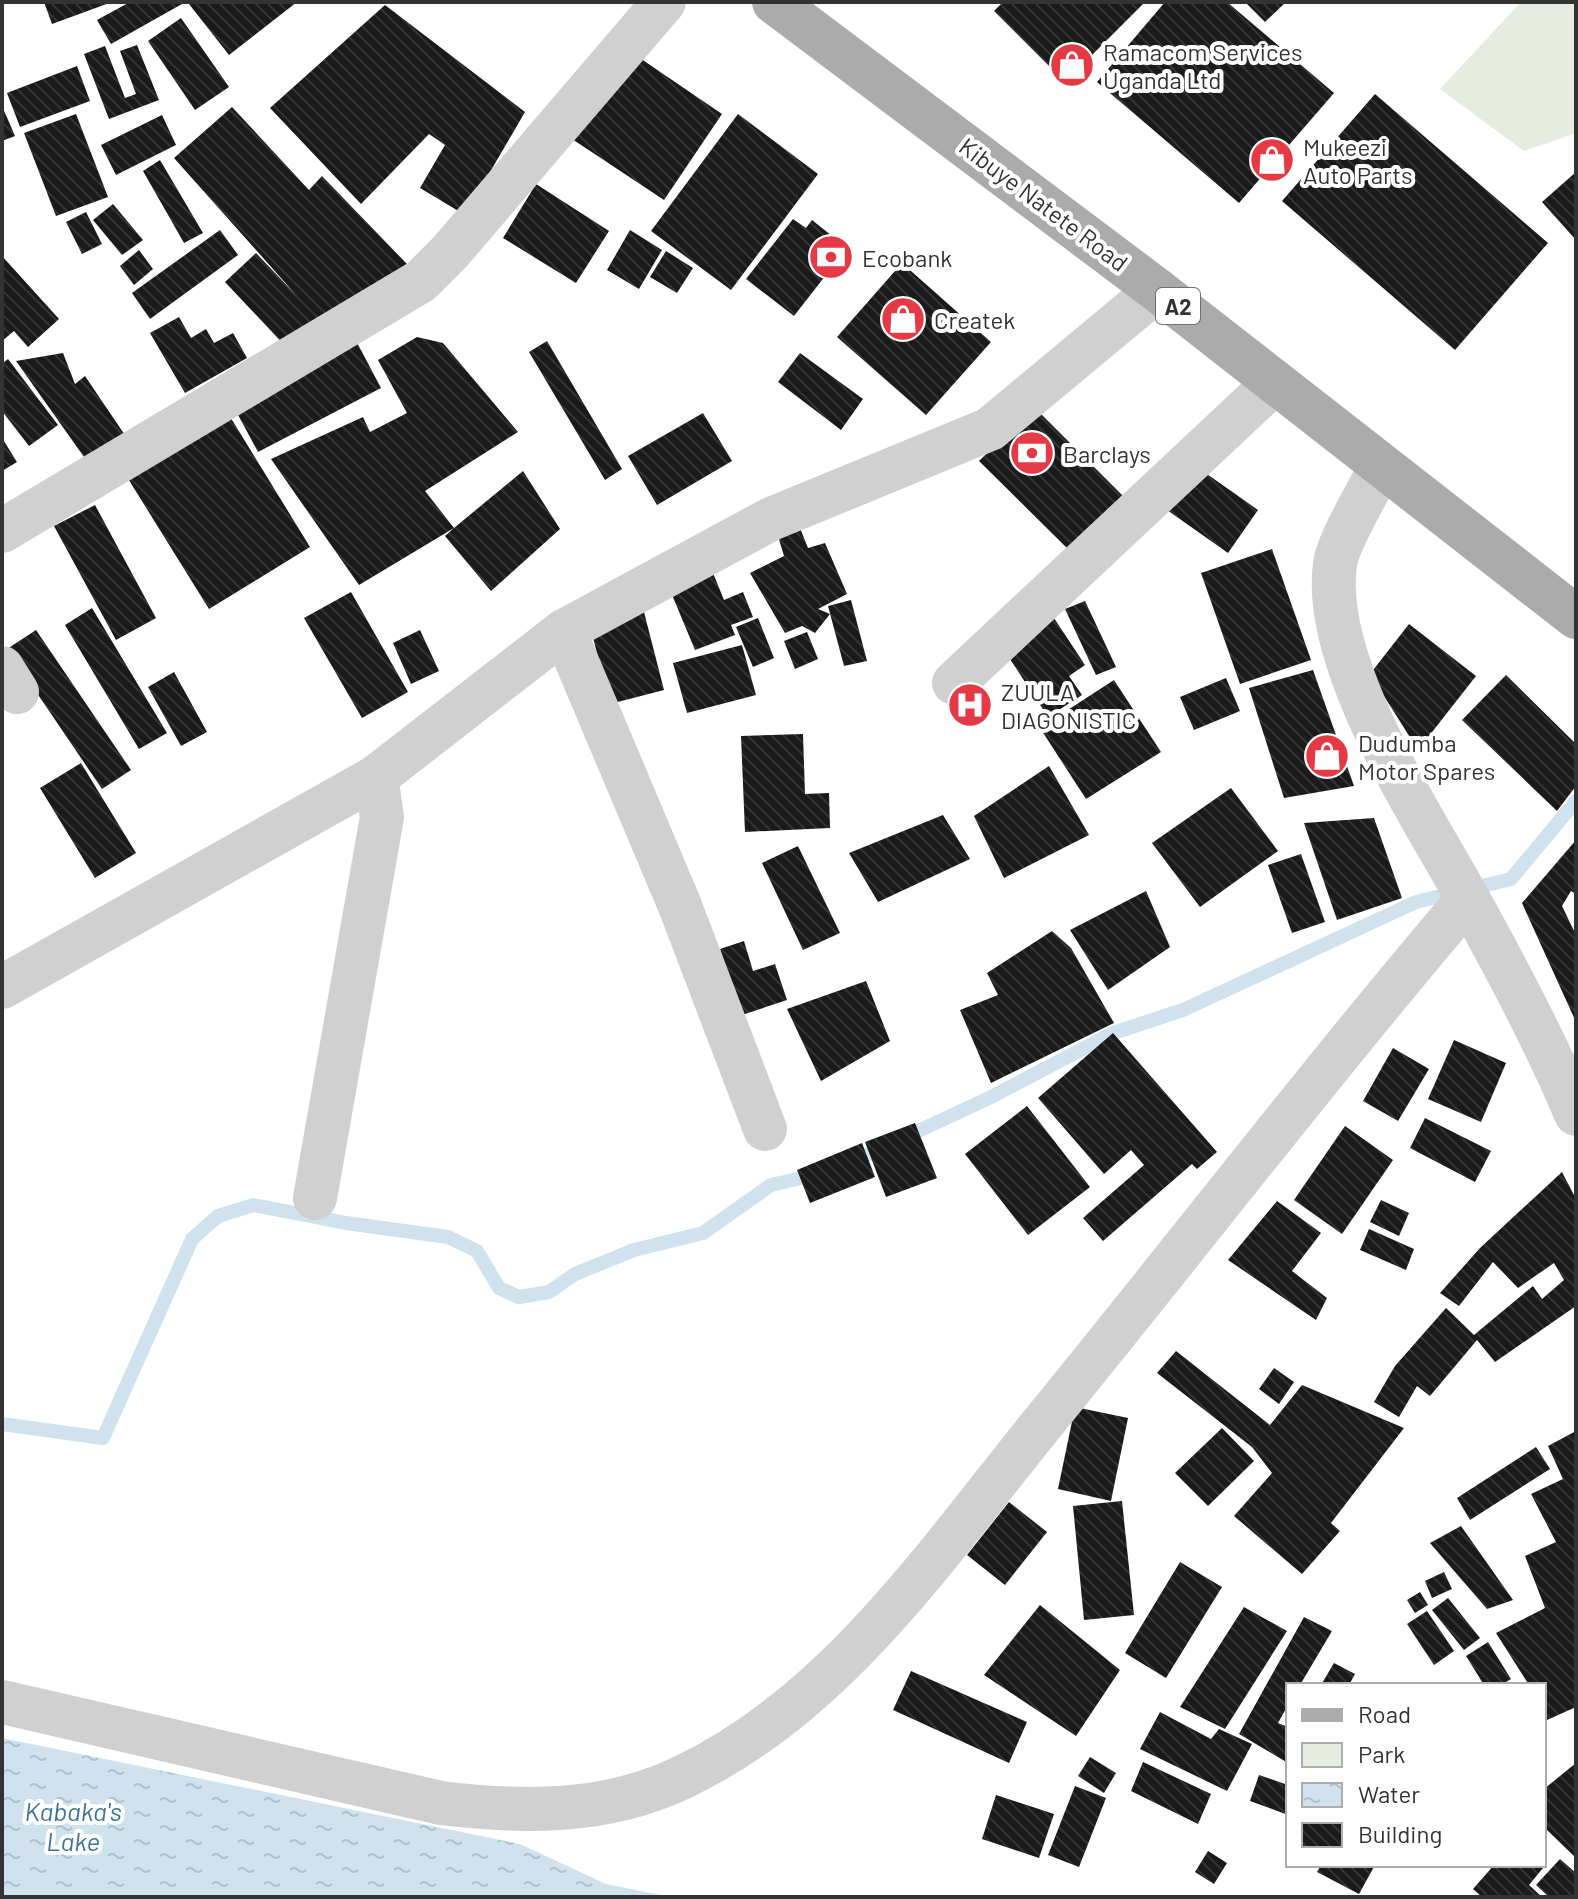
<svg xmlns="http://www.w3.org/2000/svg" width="1578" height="1899" viewBox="0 0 1578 1899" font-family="Barlow,sans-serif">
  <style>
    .green { fill: #e6ecdf }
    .water { fill: url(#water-ripples) }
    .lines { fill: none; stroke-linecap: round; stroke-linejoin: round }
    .stream { stroke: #cfe2ee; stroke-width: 14 }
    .building { fill: url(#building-back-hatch) }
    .street { stroke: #d0d0d0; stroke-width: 44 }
    .primary { stroke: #ababab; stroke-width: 44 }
    .labels { text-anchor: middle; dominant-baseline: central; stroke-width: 8; stroke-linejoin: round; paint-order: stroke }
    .shield { fill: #fff; stroke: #707070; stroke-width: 2 }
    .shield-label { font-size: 22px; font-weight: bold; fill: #333 }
    .poi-label { font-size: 24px; fill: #333; stroke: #fff; text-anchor: start }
    .street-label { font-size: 24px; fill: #333; stroke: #fff }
    .water-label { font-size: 26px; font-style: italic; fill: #3f7597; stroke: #fff }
  </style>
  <defs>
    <pattern id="water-ripples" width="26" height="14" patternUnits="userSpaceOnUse" patternTransform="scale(2)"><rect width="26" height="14" fill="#cfe2ee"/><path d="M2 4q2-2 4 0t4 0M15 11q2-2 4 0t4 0" fill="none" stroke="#b2c2cd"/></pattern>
    <pattern id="building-back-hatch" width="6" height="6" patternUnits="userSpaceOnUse" patternTransform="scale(2)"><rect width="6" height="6" fill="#1a1a1a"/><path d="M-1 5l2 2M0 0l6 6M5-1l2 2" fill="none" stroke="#333"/></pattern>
  </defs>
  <rect width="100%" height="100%" fill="#fff"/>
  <!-- green -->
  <path class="green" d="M1521,2H1576V133L1524,151L1440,89Z"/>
  <!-- water -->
  <path class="water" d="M2,1738L520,1844L606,1884L671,1897H2Z"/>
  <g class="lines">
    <!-- stream -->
    <g class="stream">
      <path d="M850,1163L989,1098L1113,1033L1183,1010L1416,902L1511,879L1576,801"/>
      <path d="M2,1424L103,1438L192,1239L218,1216L254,1205L346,1223L448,1237L477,1251L499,1288L519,1297L549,1292L575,1274L634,1250L703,1233L771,1185L819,1174"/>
    </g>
  </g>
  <!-- building -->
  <g class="building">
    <path d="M44,2H112L52,24Z"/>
    <path d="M130,2H181L182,4L111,44L97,20Z"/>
    <path d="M192,2H297L229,55L189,4Z"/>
    <path d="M1003,2H1145L1065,82L994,11Z"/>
    <path d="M1165,2H1227L1334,93L1239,203L1097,82Z"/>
    <path d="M1245,2H1286L1265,22Z"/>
    <path d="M385,5L525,112L465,215L420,188L445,145L429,134L361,204L270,108Z"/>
    <path d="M181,18L229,87L195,110L148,41Z"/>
    <path d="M137,45L159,100L109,119L84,54L105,46L125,98L136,94L120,51Z"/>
    <path d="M631,52L722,114L664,200L572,139Z"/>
    <path d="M77,66L90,101L20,127L7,93Z"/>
    <path d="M1375,94L1548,243L1455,350L1282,201Z"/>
    <path d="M2,106L15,136L2,141Z"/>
    <path d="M232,107L309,190L322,176L407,264L287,348L225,282L256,253L297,296L174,158Z"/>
    <path d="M76,114L108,197L56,216L24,133Z"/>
    <path d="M738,114L818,174L731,290L651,231Z"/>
    <path d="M162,115L176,145L116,175L101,145Z"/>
    <path d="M160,160L203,233L184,243L143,171Z"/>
    <path d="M1576,172V240L1542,202Z"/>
    <path d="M536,184L609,231L576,283L503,238Z"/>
    <path d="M113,204L143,240L122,255L93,220Z"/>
    <path d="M86,212L102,244L82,254L66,222Z"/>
    <path d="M793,219L806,228L812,220L847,248L794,316L746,279Z"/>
    <path d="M220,230L238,255L150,319L132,293Z"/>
    <path d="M630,230L662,250L639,289L607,270Z"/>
    <path d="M139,250L153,269L134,285L120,266Z"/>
    <path d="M666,251L693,268L677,293L650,277Z"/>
    <path d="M2,256L59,319L28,347L14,331L2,341Z"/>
    <path d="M902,263L991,342L926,415L837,337Z"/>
    <path d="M179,317L191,338L206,329L214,343L233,333L247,358L185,393L150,333Z"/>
    <path d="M353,335L381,388L258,452L230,400Z"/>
    <path d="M417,337L443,343L518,432L425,491L454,528L523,471L560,529L491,591L445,536L454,528L359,585L271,459L363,417L370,432L407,413L378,360Z"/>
    <path d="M547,341L622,469L605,480L529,352Z"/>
    <path d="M63,353L75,384L85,376L131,444L89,464L16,361Z"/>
    <path d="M800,353L863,399L841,430L778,382Z"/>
    <path d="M8,359L58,425L29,446L2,411V364Z"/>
    <path d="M1034,407L1126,499L1072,553L979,461Z"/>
    <path d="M703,413L732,461L657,505L628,456Z"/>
    <path d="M229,415L310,547L209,609L127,477Z"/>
    <path d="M2,438L17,462L2,471Z"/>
    <path d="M1197,467L1258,510L1228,553L1167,510Z"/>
    <path d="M95,505L156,618L116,640L54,526Z"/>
    <path d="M800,528L808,548L825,543L847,594L818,609L830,614L815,633L802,626L785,633L750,573L784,556L778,536Z"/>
    <path d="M1272,549L1311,660L1240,684L1201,573Z"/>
    <path d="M713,573L724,600L743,592L753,617L731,625L735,635L695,650L670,590Z"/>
    <path d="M351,592L408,692L362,718L304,618Z"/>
    <path d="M851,600L867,661L844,666L828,606Z"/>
    <path d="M1085,601L1116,667L1096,675L1065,609Z"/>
    <path d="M92,608L167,733L139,749L65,625Z"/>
    <path d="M644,612L664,690L610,704L590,626Z"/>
    <path d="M1052,615L1085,665L1069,676L1082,695L1048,717L1002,647Z"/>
    <path d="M758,618L774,658L753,667L736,627Z"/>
    <path d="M1409,624L1476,676L1418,750L1370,674Z"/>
    <path d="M36,630L131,770L102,789L7,649Z"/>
    <path d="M420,630L439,671L411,684L393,643Z"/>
    <path d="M807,632L818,659L795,669L784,641Z"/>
    <path d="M742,645L756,695L687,713L673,663Z"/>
    <path d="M1313,670L1354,786L1284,798L1249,688Z"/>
    <path d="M174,672L207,732L181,746L148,687Z"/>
    <path d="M1506,675L1576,744V786L1557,811L1462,720Z"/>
    <path d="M1226,678L1240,711L1194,730L1180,697Z"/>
    <path d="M1114,680L1161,752L1086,799L1040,728Z"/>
    <path d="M803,734L805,794L829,793L830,828L745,832L741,736Z"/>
    <path d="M81,763L136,853L95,878L40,788Z"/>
    <path d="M1049,766L1089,835L1004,878L974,816Z"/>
    <path d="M1231,788L1278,851L1200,907L1152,843Z"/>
    <path d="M943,815L970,859L878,902L849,853Z"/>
    <path d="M1374,818L1402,898L1337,920L1304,823Z"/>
    <path d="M1576,840V894L1571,891L1562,906L1576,935V1022L1522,903Z"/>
    <path d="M798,846L840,933L803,950L762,863Z"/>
    <path d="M1301,854L1325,922L1292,933L1268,865Z"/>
    <path d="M1146,891L1170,947L1108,990L1070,930Z"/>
    <path d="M1052,931L1071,948L1114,1023L991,1083L960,1010L998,995L987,973Z"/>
    <path d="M744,941L753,971L775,964L787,1000L742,1015L720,949Z"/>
    <path d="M866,981L890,1041L821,1081L787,1009Z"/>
    <path d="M1113,1033L1217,1152L1197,1169L1192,1164L1103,1241L1083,1218L1144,1165L1131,1150L1104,1174L1038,1098Z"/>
    <path d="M1454,1040L1506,1063L1481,1122L1428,1099Z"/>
    <path d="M1393,1048L1429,1069L1398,1121L1363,1101Z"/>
    <path d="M1027,1106L1090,1187L1028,1235L965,1154Z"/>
    <path d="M1425,1118L1491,1151L1475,1182L1410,1148Z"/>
    <path d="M915,1123L937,1178L886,1197L865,1142Z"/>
    <path d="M1345,1126L1393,1160L1342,1234L1294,1200Z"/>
    <path d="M862,1143L875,1177L810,1203L797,1170Z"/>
    <path d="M1562,1172L1576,1199V1306L1495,1362L1477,1340L1430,1396L1417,1386L1399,1417L1374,1402L1395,1366L1446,1308L1474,1335L1533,1286L1542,1299L1564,1280L1554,1263L1518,1288L1493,1262L1459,1306L1440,1293L1480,1248Z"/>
    <path d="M1381,1200L1409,1213L1399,1236L1370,1222Z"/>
    <path d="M1277,1201L1321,1233L1292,1271L1327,1298L1316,1320L1228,1260Z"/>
    <path d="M1369,1229L1414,1249L1406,1270L1360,1250Z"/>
    <path d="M1176,1351L1270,1425L1302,1385L1404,1428L1331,1523L1340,1531L1302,1574L1234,1516L1272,1473L1252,1447L1157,1373Z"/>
    <path d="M1274,1368L1294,1382L1279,1404L1259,1389Z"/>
    <path d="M1075,1407L1128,1418L1111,1501L1058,1489Z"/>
    <path d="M1222,1428L1254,1461L1208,1506L1175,1473Z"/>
    <path d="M1576,1431V1707L1547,1720L1544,1685H1529L1496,1633L1545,1608L1525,1556L1556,1542L1531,1494L1563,1479L1548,1446Z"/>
    <path d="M1536,1447L1550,1469L1470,1520L1457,1498Z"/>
    <path d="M1122,1501L1134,1615L1084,1620L1073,1506Z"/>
    <path d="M1009,1502L1047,1532L1005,1585L967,1555Z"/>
    <path d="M1461,1526L1513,1600L1487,1609L1430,1543Z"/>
    <path d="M1180,1562L1222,1587L1166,1678L1125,1653Z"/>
    <path d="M1444,1572L1452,1589L1432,1598L1425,1581Z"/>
    <path d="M1420,1592L1428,1605L1415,1613L1407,1600Z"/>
    <path d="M1448,1598L1480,1638L1464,1650L1432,1610Z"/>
    <path d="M1040,1605L1120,1670L1076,1736L984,1675Z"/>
    <path d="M1244,1607L1287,1631L1225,1729L1180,1707Z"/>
    <path d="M1427,1611L1454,1651L1434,1665L1407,1624Z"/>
    <path d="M1304,1617L1332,1631L1300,1685H1288V1705L1278,1723L1288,1727V1763L1239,1734Z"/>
    <path d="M1488,1642L1511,1679L1501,1685H1484L1466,1656Z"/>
    <path d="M1334,1663L1355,1674L1349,1685H1321Z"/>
    <path d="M911,1671L1027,1722L1009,1763L893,1710Z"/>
    <path d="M1160,1712L1211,1739L1219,1729L1252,1744L1227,1791L1140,1749Z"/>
    <path d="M1090,1757L1116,1773L1104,1793L1078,1776Z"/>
    <path d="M1143,1762L1211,1794L1198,1824L1131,1791Z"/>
    <path d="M1576,1763V1858L1544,1827V1789Z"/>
    <path d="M1259,1775L1288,1785V1815L1250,1801Z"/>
    <path d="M1075,1786L1106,1798L1079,1867L1048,1855Z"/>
    <path d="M996,1795L1054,1814L1039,1858L982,1839Z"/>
    <path d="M1208,1851L1227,1863L1214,1884L1195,1872Z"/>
    <path d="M1560,1859L1576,1873V1897H1549L1536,1885Z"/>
    <path d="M1321,1865H1375L1359,1894L1317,1872Z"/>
    <path d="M1494,1865H1540L1543,1868L1529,1885L1542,1897H1482L1473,1889Z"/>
  </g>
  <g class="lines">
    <!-- street -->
    <g class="street">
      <path d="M1381,466C1370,489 1338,541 1335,564C1321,663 1420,812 1467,897C1506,967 1545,1040 1576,1114"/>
      <path d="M2,531L421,281L450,252L664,2"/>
      <path d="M564,631L680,906L765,1129"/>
      <path d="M2,668L17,692"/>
      <path d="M954,683L1274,383"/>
      <path d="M2,987L376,777L564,631L771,519L990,429L1157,290"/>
      <path d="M315,1198L382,817L376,777"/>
      <path d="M2,1702L441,1803C522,1813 605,1814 681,1778C836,1705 937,1553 1042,1424C1185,1249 1322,1070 1468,899"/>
    </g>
    <!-- primary -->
    <path class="primary" d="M774,2L1157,290L1576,617"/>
  </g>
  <!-- icons -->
  <defs>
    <g id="shop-disc" transform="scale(2.3)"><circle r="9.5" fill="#e63946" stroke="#fff"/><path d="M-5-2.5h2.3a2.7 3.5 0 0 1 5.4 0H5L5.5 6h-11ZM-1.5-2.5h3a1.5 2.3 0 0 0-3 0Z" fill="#fff"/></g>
    <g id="bank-disc" transform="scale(2.3)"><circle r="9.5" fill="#e63946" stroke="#fff"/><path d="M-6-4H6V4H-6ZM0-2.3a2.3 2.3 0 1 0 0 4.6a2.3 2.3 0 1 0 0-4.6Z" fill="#fff"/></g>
    <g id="hospital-disc" transform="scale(2.3)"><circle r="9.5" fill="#e63946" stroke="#fff"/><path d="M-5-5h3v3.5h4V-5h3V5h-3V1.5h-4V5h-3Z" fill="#fff"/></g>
  </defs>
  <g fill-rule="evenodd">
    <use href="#shop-disc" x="1072" y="65"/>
    <use href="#shop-disc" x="1272" y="160"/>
    <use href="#bank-disc" x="831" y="257"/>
    <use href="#shop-disc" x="903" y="319"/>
    <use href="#bank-disc" x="1032" y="453"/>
    <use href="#hospital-disc" x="970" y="705"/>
    <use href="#shop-disc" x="1327" y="756"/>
  </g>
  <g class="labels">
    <!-- shield labels -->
    <rect class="shield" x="1156" y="288" width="44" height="36" rx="6"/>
    <g class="shield-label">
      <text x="1178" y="306">A2</text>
    </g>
    <!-- poi labels -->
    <g class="poi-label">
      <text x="1103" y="51">Ramacom Services<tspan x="1103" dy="28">Uganda Ltd</tspan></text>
      <text x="1303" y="146">Mukeezi<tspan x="1303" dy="28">Auto Parts</tspan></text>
      <text x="862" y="257">Ecobank</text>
      <text x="934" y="319">Createk</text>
      <text x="1063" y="453">Barclays</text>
      <text x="1001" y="691">ZUULA<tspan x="1001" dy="28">DIAGONISTIC</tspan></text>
      <text x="1358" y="742">Dudumba<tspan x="1358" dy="28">Motor Spares</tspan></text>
    </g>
    <!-- street labels -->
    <g class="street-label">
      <text transform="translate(1044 204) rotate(37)">Kibuye Natete Road</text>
    </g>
    <!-- water labels -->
    <g class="water-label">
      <text x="73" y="1810">Kabaka's<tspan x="73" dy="30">Lake</tspan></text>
    </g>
  </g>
  <!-- border -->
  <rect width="1578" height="1899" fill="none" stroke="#333333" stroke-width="8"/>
  <!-- legend -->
  <rect x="1286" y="1683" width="260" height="184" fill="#ffffff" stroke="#adadad" stroke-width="2"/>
  <rect x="1302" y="1709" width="40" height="12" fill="#ababab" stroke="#adadad" stroke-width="2"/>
  <text x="1358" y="1723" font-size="24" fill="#333333">Road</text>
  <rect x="1302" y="1743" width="40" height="24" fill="#e6ecdf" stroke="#adadad" stroke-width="2"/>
  <text x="1358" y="1763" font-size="24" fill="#333333">Park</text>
  <rect x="1302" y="1783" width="40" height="24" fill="url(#water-ripples)" stroke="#adadad" stroke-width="2"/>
  <text x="1358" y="1803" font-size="24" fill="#333333">Water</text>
  <rect x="1302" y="1823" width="40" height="24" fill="url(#building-back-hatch)" stroke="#adadad" stroke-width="2"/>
  <text x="1358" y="1843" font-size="24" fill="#333333">Building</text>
</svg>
